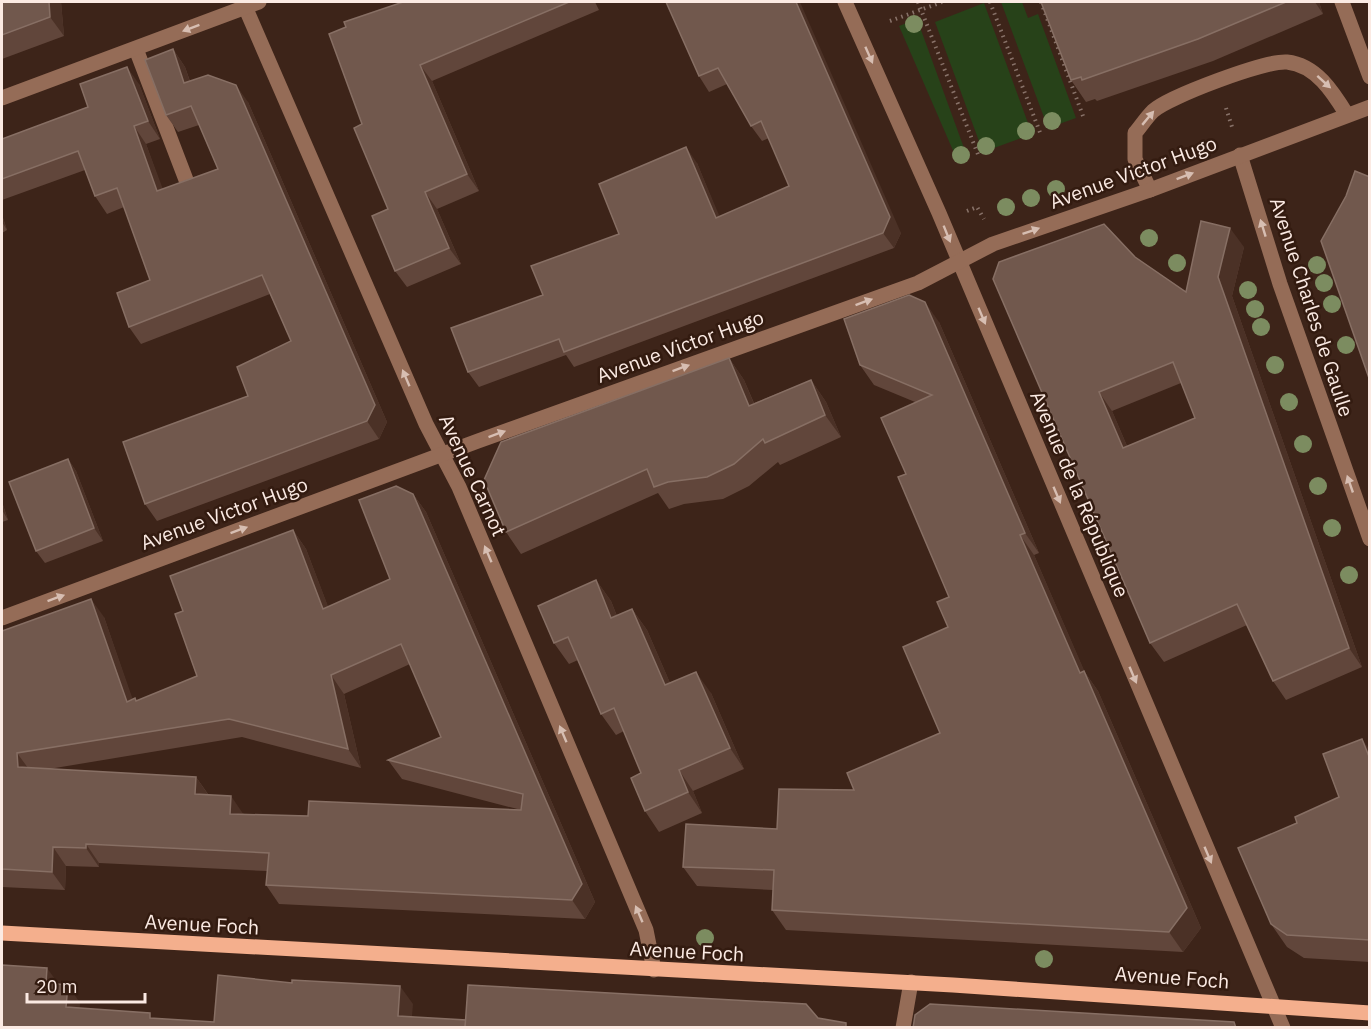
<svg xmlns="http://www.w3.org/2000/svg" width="1371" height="1029" viewBox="0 0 1371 1029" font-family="'IBM Plex Sans',sans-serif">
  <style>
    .green { fill: #274219 }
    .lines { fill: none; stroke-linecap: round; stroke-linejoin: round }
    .path { stroke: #887269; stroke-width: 4; stroke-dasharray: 1.5 4.5; stroke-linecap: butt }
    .minor { stroke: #956c57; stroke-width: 15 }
    .major { stroke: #f4af8d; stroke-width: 15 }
    .tree { fill: #7c8c60 }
    .wall { fill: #61463b; fill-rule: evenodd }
    .shaded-wall { fill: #4b3126 }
    .building { fill: #71584d; stroke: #876f64; stroke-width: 1.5; fill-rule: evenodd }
    .oneway { fill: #d7beb2 }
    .labels { text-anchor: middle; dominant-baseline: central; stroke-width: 5; stroke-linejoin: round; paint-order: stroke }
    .street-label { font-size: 20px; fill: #fbeae3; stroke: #331b10 }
  </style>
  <rect width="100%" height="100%" fill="#3d2419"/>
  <!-- green -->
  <g class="green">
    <path d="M1001,2H1022L1028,18L1038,14L1076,118L1048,128Z"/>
    <path d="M984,3L1032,134L983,152L935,22Z"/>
    <path d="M917,19L968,159L958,162L899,26Z"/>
  </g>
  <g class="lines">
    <!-- path -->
    <g class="path">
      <path d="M918,2L979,157"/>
      <path d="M990,2L1041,135"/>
      <path d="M1041,2L1083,116"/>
      <path d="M890,21L942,2"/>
      <path d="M1226,108L1233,130"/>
      <path d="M967,211L977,207L984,219"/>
    </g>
    <!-- minor -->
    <g class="minor">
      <path d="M243,2L426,424L459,487L646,930L654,970"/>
      <path d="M845,2L939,213L1283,1028"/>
      <path d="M1342,2L1370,77"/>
      <path d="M136,49L188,185"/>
      <path d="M2,98L259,2"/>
      <path d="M1240,155L1280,284L1370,539"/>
      <path d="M1150,190L1135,159V133C1141,126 1146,118 1153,111C1168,97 1266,60 1287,62C1316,65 1333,92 1347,115"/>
      <path d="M2,618L478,441L918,283L993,244L1150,190L1370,107"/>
      <path d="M903,1028L911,982"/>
    </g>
    <!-- major -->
    <path class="major" d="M2,933L953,985L1370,1013"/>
  </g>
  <!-- trees -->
  <g class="tree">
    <circle cx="914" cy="24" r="9"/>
    <circle cx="1052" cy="121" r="9"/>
    <circle cx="1026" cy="131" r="9"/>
    <circle cx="986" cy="146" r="9"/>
    <circle cx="961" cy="155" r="9"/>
    <circle cx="1056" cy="189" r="9"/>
    <circle cx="1031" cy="198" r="9"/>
    <circle cx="1006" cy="207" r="9"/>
    <circle cx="1149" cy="238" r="9"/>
    <circle cx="1177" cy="263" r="9"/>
    <circle cx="1317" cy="265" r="9"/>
    <circle cx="1324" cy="283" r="9"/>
    <circle cx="1248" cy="290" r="9"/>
    <circle cx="1332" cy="304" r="9"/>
    <circle cx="1255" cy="309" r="9"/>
    <circle cx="1261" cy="327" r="9"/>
    <circle cx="1346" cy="345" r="9"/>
    <circle cx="1275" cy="365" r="9"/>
    <circle cx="1289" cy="402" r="9"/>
    <circle cx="1303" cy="444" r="9"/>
    <circle cx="1318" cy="486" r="9"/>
    <circle cx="1332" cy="528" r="9"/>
    <circle cx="1349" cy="575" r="9"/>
    <circle cx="705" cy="938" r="9"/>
    <circle cx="1044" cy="959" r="9"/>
  </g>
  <!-- wall -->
  <g class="wall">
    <path d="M2,2H61L64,36L2,59Z"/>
    <path d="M403,2H595L599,10L432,81L479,191L437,209L461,264L407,287L395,271L388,209L362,124L346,27Z"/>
    <path d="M666,2L901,233L894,248L574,367L566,355L479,387L468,372L543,295L619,234L697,163L719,217L789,186L769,138L762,141L751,126L727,84L709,92L699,76Z"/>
    <path d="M1041,2H1319L1323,14L1213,61L1097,101L1095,99L1086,102L1071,80Z"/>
    <path d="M173,49L185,67L190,81L248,102L387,422L379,439L157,521L145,504L248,396L291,341L270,294L141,344L129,327L150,280L124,207L107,214L95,196L85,170L2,200V139L88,107L139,84L160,139L146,144L162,189L218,169L199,125L178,132L166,115Z"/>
    <path d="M2,215L7,230L2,233Z"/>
    <path d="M1244,247L1232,296L1362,667L1286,700L1273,681L1247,625L1164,662L1150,643L993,279L1135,257L1186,292ZM1181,383L1195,418L1127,446L1112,411Z"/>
    <path d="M939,322L1039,553L1034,555L1084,671L1098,691L1201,928L1183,952L786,930L772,910L773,890L697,886L683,867L777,829L854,790L940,733L948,627L949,597L906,474L915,402L874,385L860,365Z"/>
    <path d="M729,358L744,380L754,403L811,380L826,402L841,437L780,465L778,462L749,486L723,499L684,504L669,509L658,493L521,554L506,532Z"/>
    <path d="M68,459L76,471L103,541L45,563L36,551Z"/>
    <path d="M413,494L426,512L595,902L585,919L279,904L266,885L267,871L99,863V867L66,866L65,890L2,887V631L104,617L132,699L137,701L197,676L183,611L293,530L306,549L328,607L390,579ZM410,664L441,737L388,760L402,779L521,810L308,816L244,814L208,794L196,777L49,769L242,737L361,768L344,694Z"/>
    <path d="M2,502L8,520L2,522Z"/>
    <path d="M596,580L611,601L617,616L632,609L647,630L670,683L711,693L744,769L693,791L702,813L659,832L645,811L641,773L624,731L616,735L601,714L578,660L569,664L554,643Z"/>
    <path d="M1370,750V962L1304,958L1287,947L1271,924L1297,823L1339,797Z"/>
  </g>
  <!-- shaded-wall -->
  <g class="shaded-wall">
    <path d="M49,2H61L64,36L50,17Z"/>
    <path d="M796,2H800L901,233L894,248L883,233Z"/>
    <path d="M1315,2H1319L1323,14Z"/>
    <path d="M173,49L185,67L196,100L184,83Z"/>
    <path d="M420,65L432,81L479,191L467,174Z"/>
    <path d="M127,67L139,84L160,139L148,121Z"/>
    <path d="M236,85L248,102L387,422L379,439L367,421Z"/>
    <path d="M134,126L146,144L170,208L157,191Z"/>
    <path d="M686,147L697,163L727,234L716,218Z"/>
    <path d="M425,192L437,209L461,264L449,248Z"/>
    <path d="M2,215L7,230L2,222Z"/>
    <path d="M1230,228L1244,247L1232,296L1362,667L1349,648L1218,277Z"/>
    <path d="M925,302L939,322L1039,553L1025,533Z"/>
    <path d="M729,358L744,380L764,428L749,406Z"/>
    <path d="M811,380L826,402L841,437L825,415Z"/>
    <path d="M1099,392L1112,411L1136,467L1123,448Z"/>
    <path d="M68,459L76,471L103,541L94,528Z"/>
    <path d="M413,494L426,512L595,902L585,919L572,900Z"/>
    <path d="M2,502L8,520L2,510Z"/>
    <path d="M293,530L306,549L336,627L323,609Z"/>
    <path d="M1020,535L1034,555L1094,693L1080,673Z"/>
    <path d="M596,580L611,601L626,640L611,618Z"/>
    <path d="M91,599L104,617L140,720L127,702Z"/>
    <path d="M632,609L647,630L680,706L665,685Z"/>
    <path d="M1084,671L1098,691L1201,928L1183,952L1169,932Z"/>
    <path d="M696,672L711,693L744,769L730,748Z"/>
    <path d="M331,675L344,694L361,768L348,749Z"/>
    <path d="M1362,739L1370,750V759Z"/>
    <path d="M17,753L31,772L18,767Z"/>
    <path d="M679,770L693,791L702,813L688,792Z"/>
    <path d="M196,777L209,796L195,794Z"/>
    <path d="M231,796L244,815L230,814Z"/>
    <path d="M86,844L99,863V867L86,848Z"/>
    <path d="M53,847L66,866L65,890L52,872Z"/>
    <path d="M47,968L60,986L46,983Z"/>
    <path d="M68,985L80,1003L79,1025L66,1007Z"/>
    <path d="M400,986L413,1004L411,1028L398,1016Z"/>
  </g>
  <!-- building -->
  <g class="building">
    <path d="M2,2H49L50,17L2,35Z"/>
    <path d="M403,2H569L420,65L467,174L425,192L449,248L395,271L372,216L388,209L354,128L362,124L329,34L346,27L344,22Z"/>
    <path d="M666,2H796L890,217L883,233L564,352L559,339L468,372L451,328L543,295L531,266L619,234L599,184L686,147L716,218L789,186L761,121L751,126L718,68L699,76Z"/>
    <path d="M1041,2H1286L1198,39L1082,80L1081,77L1071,80Z"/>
    <path d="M173,49L184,83L208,75L236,85L375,405L367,421L145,504L123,442L248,396L237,367L291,341L262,275L129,327L117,293L150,280L117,188L95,196L78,151L2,179V139L88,107L80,84L127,67L148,121L134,126L157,191L218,169L191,106L166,115L145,60Z"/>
    <path d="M1355,171L1370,177V381L1321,241L1346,196Z"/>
    <path d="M1201,221L1230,228L1218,277L1349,648L1273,681L1237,604L1150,643L993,279L999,262L1104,224L1135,257L1186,292ZM1173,362L1195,418L1123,448L1099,392Z"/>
    <path d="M909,295L925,302L1025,533L1020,535L1080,673L1084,671L1187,908L1169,932L772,910L774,870L683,867L686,824L777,829L779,789L854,790L847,773L940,733L903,647L948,627L937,602L949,597L898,477L906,474L881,418L932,395L860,365L844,319Z"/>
    <path d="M729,358L749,406L811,380L825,415L765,443L763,439L734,464L707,477L668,482L654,487L647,469L506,532L484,480L501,442Z"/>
    <path d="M68,459L94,528L36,551L9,482Z"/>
    <path d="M396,486L413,494L582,884L572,900L266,885L269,853L86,844V848L53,847L52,872L2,869V631L91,599L127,702L135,698L136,701L197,676L175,614L183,611L170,576L293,530L323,609L390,579L359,500ZM401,644L441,737L388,760L523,794L521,810L309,801L308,816L230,814L231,796L195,794L196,777L18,767L17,753L229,719L348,749L331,675Z"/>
    <path d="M596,580L611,618L632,609L665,685L696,672L730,748L679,770L688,792L645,811L631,778L641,773L614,708L601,714L568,637L554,643L538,606Z"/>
    <path d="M1362,739L1370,759V940L1287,935L1271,924L1238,848L1297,823L1295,817L1339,797L1323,754Z"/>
    <path d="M2,965L47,968L46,983L68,985L66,1007L150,1013V1018L214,1022L218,975L292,983V980L400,986L398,1016L466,1020L465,1028H2Z"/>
    <path d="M468,985L806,1004L818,1018L846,1023V1028H465Z"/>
    <path d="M930,1004L1234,1022L1236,1028H913L915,1015Z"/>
  </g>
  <!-- one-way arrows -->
  <defs><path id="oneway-solid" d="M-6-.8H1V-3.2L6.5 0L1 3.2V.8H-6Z" transform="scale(1.5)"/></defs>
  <g class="oneway">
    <use href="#oneway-solid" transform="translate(191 28) rotate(159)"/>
    <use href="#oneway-solid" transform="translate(869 55) rotate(66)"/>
    <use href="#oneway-solid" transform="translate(1324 82) rotate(42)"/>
    <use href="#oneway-solid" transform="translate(1148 118) rotate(-50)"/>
    <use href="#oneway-solid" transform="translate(1185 176) rotate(-21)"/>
    <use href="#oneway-solid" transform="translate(1263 228) rotate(-107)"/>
    <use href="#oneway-solid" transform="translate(1031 231) rotate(-19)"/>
    <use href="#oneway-solid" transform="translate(947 234) rotate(68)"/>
    <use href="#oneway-solid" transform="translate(864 302) rotate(-20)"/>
    <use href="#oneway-solid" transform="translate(982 316) rotate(67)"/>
    <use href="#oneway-solid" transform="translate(681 368) rotate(-20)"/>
    <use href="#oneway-solid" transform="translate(406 378) rotate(-113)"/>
    <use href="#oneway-solid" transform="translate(497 434) rotate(-20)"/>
    <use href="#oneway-solid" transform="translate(1350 484) rotate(-109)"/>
    <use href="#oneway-solid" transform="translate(1057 495) rotate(67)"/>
    <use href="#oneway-solid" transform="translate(239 530) rotate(-20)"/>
    <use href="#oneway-solid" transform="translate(488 554) rotate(-113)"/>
    <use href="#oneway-solid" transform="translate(56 598) rotate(-20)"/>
    <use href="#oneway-solid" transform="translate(1133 675) rotate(67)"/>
    <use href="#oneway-solid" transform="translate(563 734) rotate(-113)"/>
    <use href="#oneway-solid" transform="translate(1208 855) rotate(67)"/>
    <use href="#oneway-solid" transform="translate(639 914) rotate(-113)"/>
  </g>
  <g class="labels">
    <!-- street labels -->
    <g class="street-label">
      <text transform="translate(1133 172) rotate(-20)">Avenue Victor Hugo</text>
      <text transform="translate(1312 307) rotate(72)">Avenue Charles de Gaulle</text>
      <text transform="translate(680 346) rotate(-20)">Avenue Victor Hugo</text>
      <text transform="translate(473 475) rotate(65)">Avenue Carnot</text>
      <text transform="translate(1080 494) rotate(67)">Avenue de la République</text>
      <text transform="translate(224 513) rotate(-20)">Avenue Victor Hugo</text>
      <text transform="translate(202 924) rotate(3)">Avenue Foch</text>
      <text transform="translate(687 951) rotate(3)">Avenue Foch</text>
      <text transform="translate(1172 977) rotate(4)">Avenue Foch</text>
    </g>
  </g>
  <!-- border -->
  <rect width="1371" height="1029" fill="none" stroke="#fbeae3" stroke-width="6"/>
  <!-- scale -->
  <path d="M27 993v9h118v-9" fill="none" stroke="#fbeae3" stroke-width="3"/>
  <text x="36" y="993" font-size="18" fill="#fbeae3" stroke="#331b10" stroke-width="4.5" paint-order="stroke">20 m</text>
</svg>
